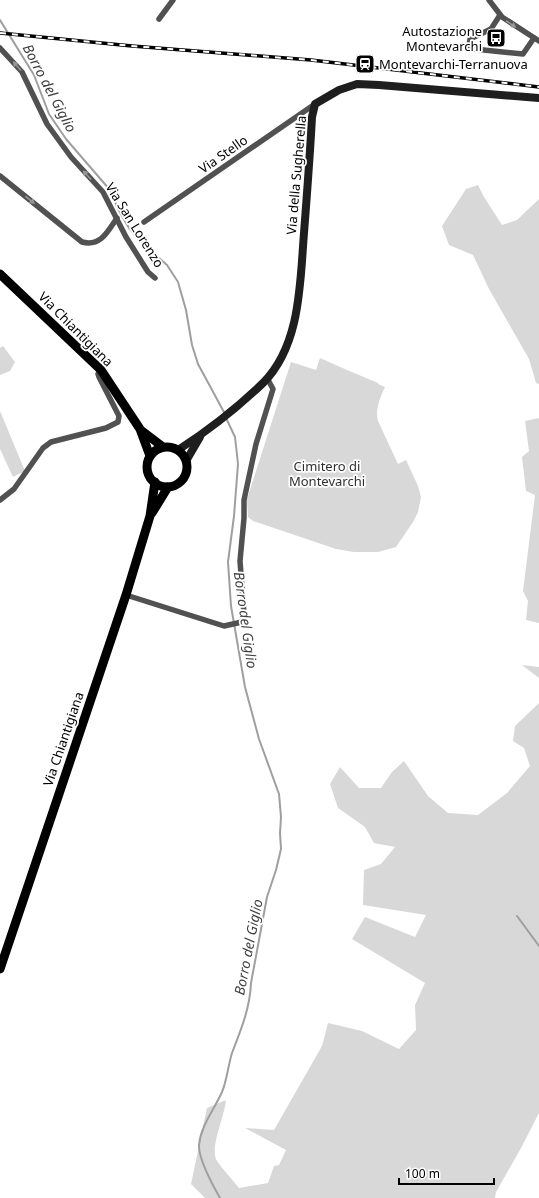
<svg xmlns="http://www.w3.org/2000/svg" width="539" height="1198" viewBox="0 0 539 1198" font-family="'Noto Sans',sans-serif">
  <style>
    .green { fill: #d8d8d8 }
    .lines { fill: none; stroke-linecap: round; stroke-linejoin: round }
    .stream { stroke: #9f9f9f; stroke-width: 2 }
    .street { stroke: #515151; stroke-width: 5.5 }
    .secondary { stroke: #1e1e1e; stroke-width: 8 }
    .primary { stroke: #000; stroke-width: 9 }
    .rail-casing { stroke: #000; stroke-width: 3.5 }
    .rail { stroke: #fff; stroke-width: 2; stroke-dasharray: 6; stroke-linecap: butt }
    .oneway { fill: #979797 }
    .labels { text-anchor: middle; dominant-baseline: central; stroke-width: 3.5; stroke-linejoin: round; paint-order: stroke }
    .poi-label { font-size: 13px; fill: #000; stroke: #fff; text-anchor: end }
    .street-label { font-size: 13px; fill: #000; stroke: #fff }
    .park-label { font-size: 13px; fill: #2f2f2f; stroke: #fff }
    .water-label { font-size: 14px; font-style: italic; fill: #404040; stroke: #fff }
  </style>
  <rect width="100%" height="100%" fill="#fff"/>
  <!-- green -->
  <g class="green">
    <path d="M478,185L484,197L502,225L517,220L539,199V384L536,383L529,359L489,289L473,255L449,245L442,226L466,189Z"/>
    <path d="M3,346L15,362L10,371L0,375V348Z"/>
    <path d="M320,358L347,370L378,383V384L385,387C380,398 375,409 378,421L398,464L406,460L418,486L421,497L418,512L413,522L396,547L378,552H354L336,549L253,521L248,517L247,499L291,362L316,370Z"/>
    <path d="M0,411L25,471L13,477L0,449Z"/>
    <path d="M539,418V623L526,620L528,601L523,591L535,495L526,491L522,457L529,451L525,421Z"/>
    <path d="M522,665L539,667V678Z"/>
    <path d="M539,703V1113L521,1148L496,1192L495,1198H205L191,1184L207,1108L226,1100C225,1116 209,1148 217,1161C223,1170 232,1179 239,1188L268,1183L274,1166L279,1165L286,1150L245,1128L274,1130L322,1046L328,1023L362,1031L399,1049L416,1030L415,1005L425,983L352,939L365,917L415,937L426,915L363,905L364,870L381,864L395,847L374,843L365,827L338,808L330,784L340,767L359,788H381L392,772L404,761L428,796L448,813L478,815L507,793L530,766L524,748L513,741L515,726Z"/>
  </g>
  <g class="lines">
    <!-- stream -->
    <g class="stream">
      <path d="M0,20L34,75L49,114L66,139L110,190L118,209L129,228L142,243L167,265L178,282L186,310L192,345L198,364L225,414"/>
      <path d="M517,916L539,946"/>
      <path d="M220,1198C213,1186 198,1158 199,1145C201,1125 214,1110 222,1092C227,1080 228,1066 232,1053C241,1030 250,1008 251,983L267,897L276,870L281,849L280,833L281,817L279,794L259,739L245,687L231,606L228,562L234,516L238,464L235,437L226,418"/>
    </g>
    <!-- street -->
    <g class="street">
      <path d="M489,0L502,17L539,41"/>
      <path d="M500,15L491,29L470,39L469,47L474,49L523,54L534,38"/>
      <path d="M159,19L173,0"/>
      <path d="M0,48L22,72L47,124L71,157L103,192L126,237L148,272L155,278"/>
      <path d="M0,176L82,242C101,247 108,231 117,218"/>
      <path d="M144,222L315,104"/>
      <path d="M0,500L14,489L43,448L51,442L106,428L118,422L119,416L99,377L98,374L101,370"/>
      <path d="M126,595L224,626L242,622L244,614L240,561L244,518V500L256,444L273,389L267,378"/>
    </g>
    <!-- secondary -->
    <g class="secondary">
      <path d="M178,450C209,430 237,408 263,383C301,345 300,282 304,233C307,194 310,155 312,117L315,104L339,90L357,84L379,85L539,98"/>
      <path d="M186,461L200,437"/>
    </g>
    <!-- primary -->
    <g class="primary">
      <path d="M0,274L101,370L140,429L150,456"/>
      <path d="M142,431L163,447"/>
      <circle cx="167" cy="467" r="20"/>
      <path d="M152,513L168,487"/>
      <path d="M0,969L126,595L150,516L155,482"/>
    </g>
    <!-- rail casing -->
    <g class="rail-casing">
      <path id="rail" d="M0,33L132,46L311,60L539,87"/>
    </g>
    <!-- rail -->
    <use href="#rail" class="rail"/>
  </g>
  <!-- one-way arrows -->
  <defs><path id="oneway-solid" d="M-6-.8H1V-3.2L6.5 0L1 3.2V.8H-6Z"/></defs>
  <g class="oneway">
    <use href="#oneway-solid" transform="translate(511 24) rotate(34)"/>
    <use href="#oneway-solid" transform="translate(17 66) rotate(-131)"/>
    <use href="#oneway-solid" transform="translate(87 175) rotate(-132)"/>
    <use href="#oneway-solid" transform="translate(30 200) rotate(39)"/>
  </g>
  <!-- icons -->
  <defs>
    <g id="bus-square" transform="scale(1)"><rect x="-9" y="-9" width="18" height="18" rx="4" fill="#000" stroke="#fff"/><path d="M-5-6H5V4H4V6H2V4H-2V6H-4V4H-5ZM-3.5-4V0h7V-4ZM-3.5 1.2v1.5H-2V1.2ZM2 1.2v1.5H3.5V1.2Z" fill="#fff"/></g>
    <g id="station-square" transform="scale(1)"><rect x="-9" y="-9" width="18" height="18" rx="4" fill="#000" stroke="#fff"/><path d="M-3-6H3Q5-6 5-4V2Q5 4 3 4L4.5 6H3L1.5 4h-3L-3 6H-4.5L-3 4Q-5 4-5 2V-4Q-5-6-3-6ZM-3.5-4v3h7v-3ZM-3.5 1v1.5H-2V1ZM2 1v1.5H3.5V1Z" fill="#fff"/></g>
  </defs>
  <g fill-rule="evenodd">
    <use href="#bus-square" x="496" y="38"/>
    <use href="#station-square" x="365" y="64"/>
  </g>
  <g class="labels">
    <!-- poi labels -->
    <g class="poi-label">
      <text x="482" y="31">Autostazione<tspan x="482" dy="15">Montevarchi</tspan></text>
      <text x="379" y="64" text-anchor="start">Montevarchi-Terranuova</text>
    </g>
    <!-- street labels -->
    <g class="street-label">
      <text transform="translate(223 154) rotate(-35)">Via Stello</text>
      <text transform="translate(296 175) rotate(-85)">Via della Sugherella</text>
      <text transform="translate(135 225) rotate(58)">Via San Lorenzo</text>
      <text transform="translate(76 329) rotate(45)">Via Chiantigiana</text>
      <text transform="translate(63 739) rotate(-71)">Via Chiantigiana</text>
    </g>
    <!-- park labels -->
    <g class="park-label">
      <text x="327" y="466">Cimitero di<tspan x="327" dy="15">Montevarchi</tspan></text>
    </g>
    <!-- water labels -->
    <g class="water-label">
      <text transform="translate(50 88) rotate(62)">Borro del Giglio</text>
      <text transform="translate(246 620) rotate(82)">Borro del Giglio</text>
      <text transform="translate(248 947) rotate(-79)">Borro del Giglio</text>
    </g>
  </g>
  <!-- scale -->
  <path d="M399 1178v6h95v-6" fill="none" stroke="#000000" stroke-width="2"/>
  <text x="405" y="1178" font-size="12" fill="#000000" stroke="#ffffff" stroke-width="3" paint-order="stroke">100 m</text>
</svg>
